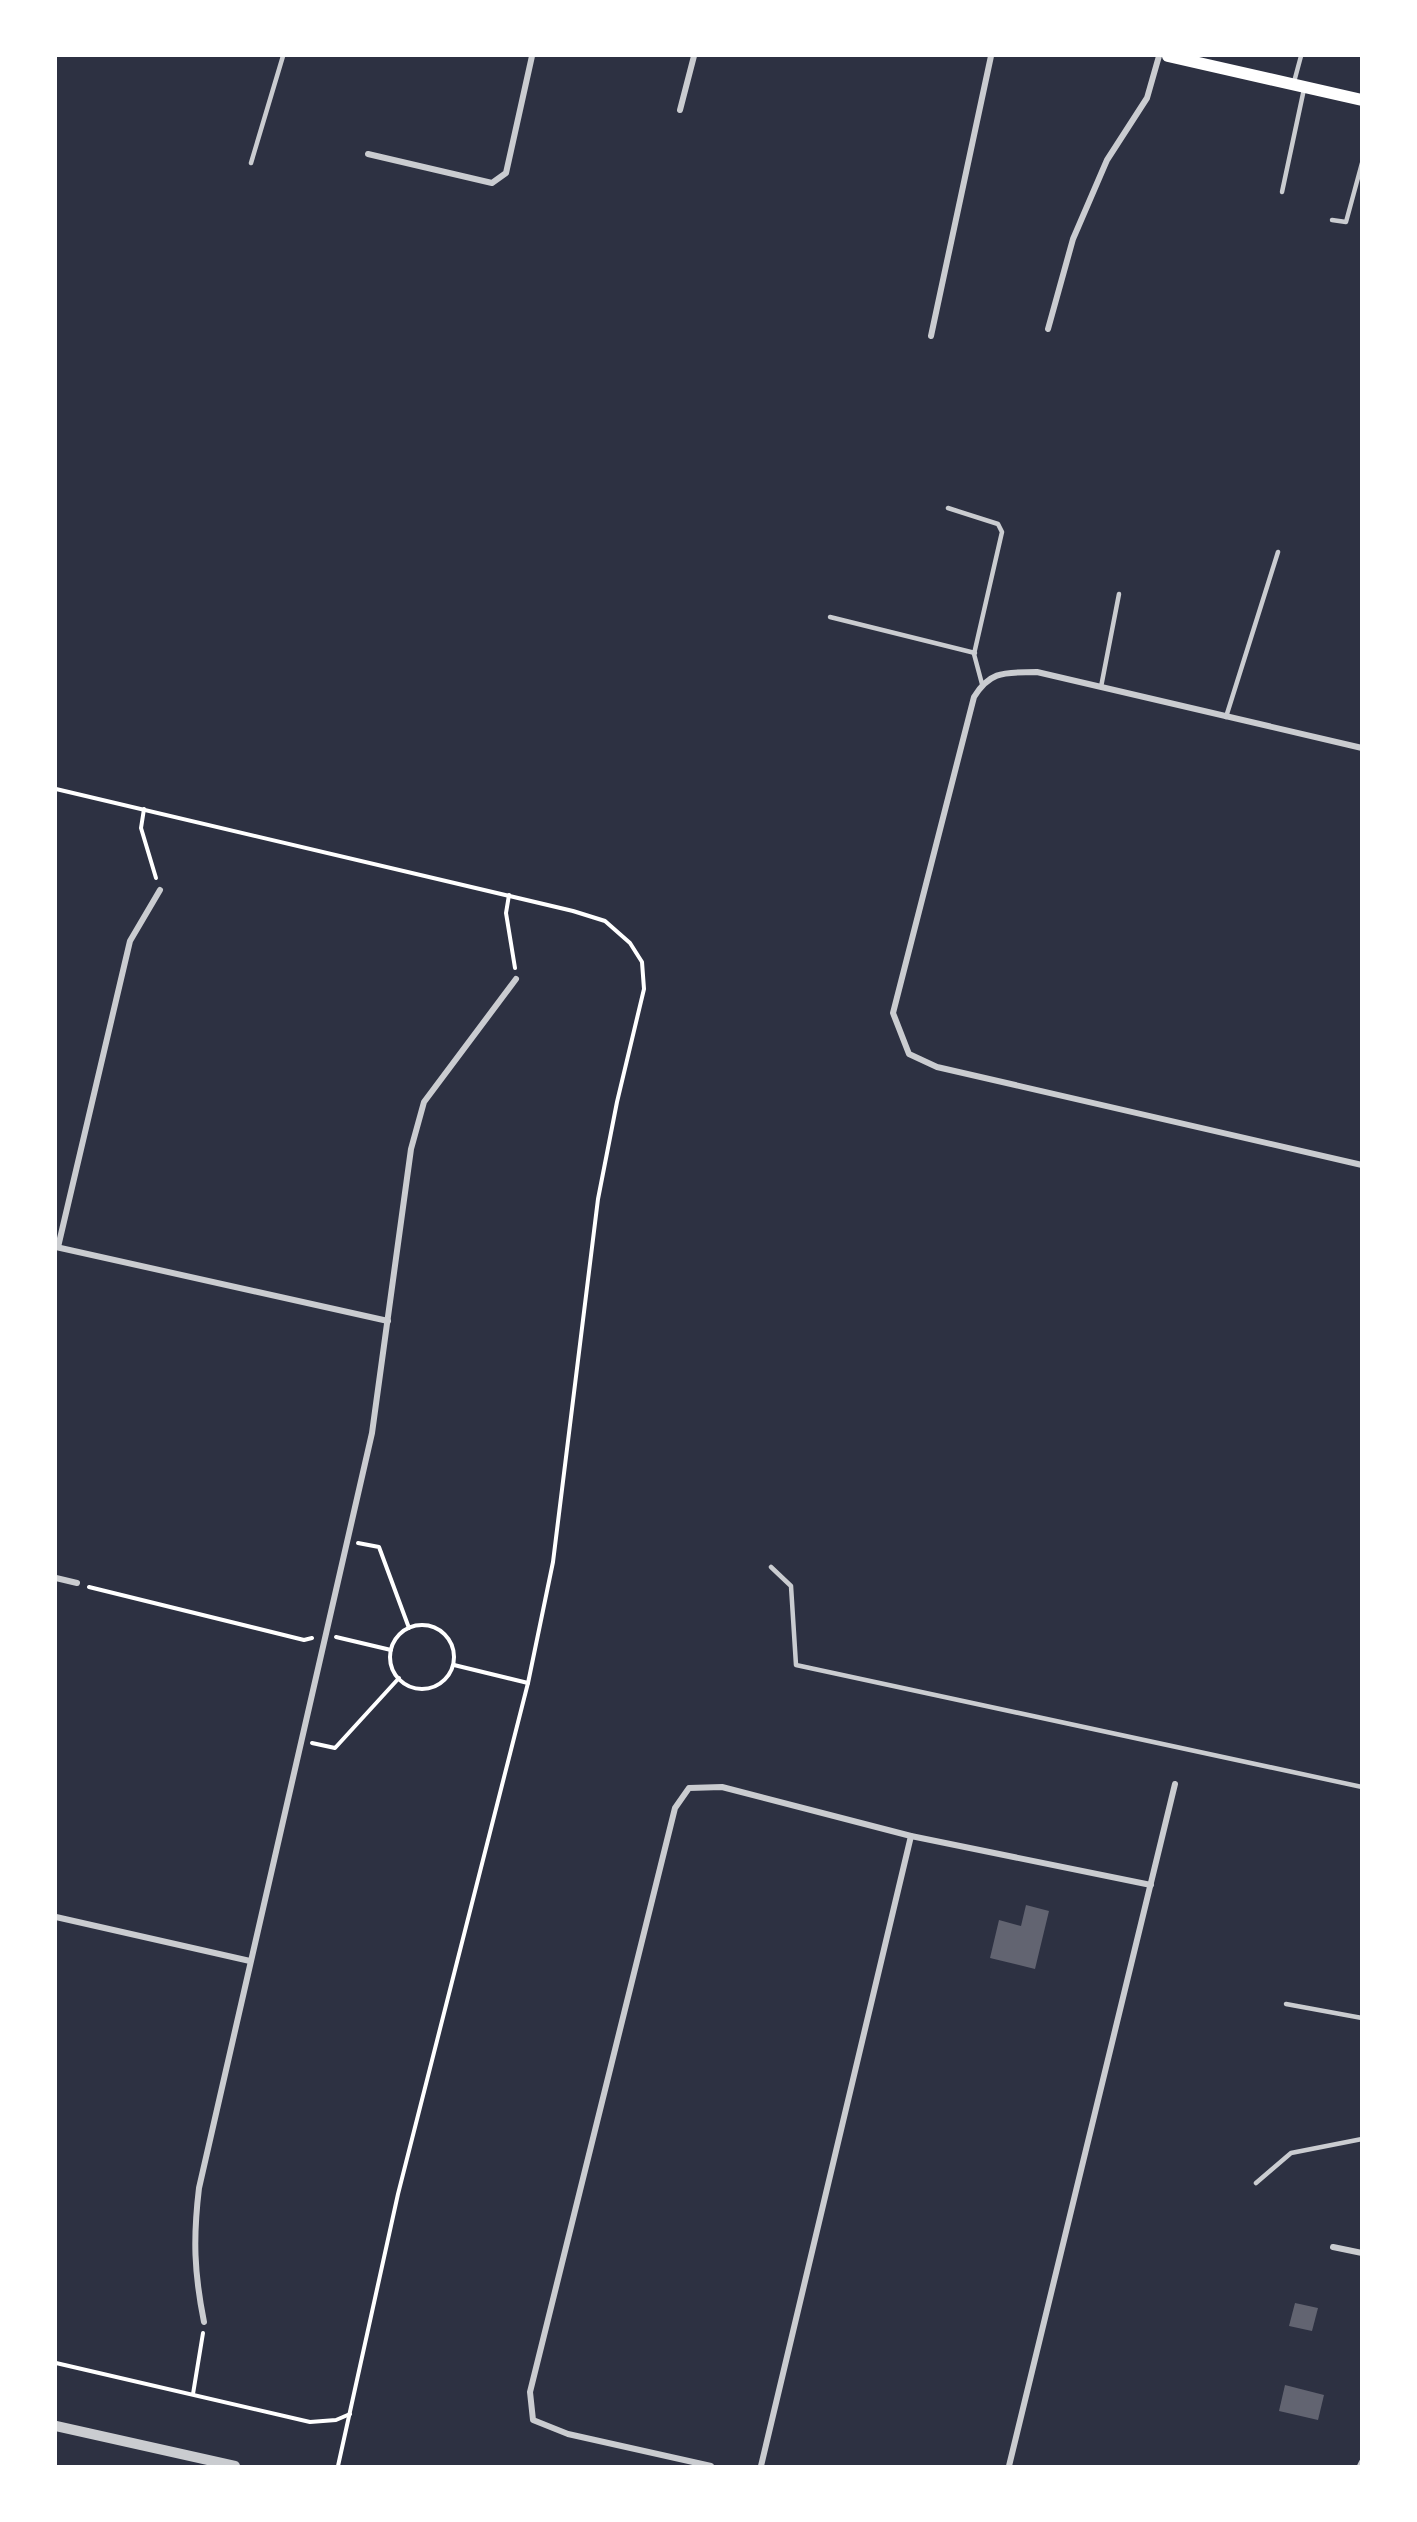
<svg xmlns="http://www.w3.org/2000/svg" width="1417" height="2522" viewBox="0 0 1417 2522" font-family="'Archivo Narrow',sans-serif">
  <style>
    .building { fill: #626471 }
    .lines { fill: none; stroke-linecap: round; stroke-linejoin: round }
    .path { stroke: #fff; stroke-width: 4 }
    .service { stroke: #caccd0; stroke-width: 4.5 }
    .minor { stroke: #caccd0; stroke-width: 6 }
    .tertiary { stroke: #caccd0; stroke-width: 10 }
    .secondary { stroke: #fff; stroke-width: 12 }
  </style>
  <rect width="100%" height="100%" fill="#2d3142"/>
  <!-- building -->
  <g class="building">
    <path d="M1026,1905L1049,1911L1035,1969L990,1958L999,1920L1021,1926Z"/>
    <path d="M1295,2303L1318,2308L1312,2331L1289,2326Z"/>
    <path d="M1285,2385L1324,2395L1318,2420L1279,2411Z"/>
  </g>
  <g class="lines">
    <!-- path -->
    <g class="path">
      <path d="M56,789L573,911L605,921L630,943L642,962L644,989L617,1102L598,1199L553,1562L528,1683L398,2194L338,2466"/>
      <path d="M144,809L141,828L156,878"/>
      <path d="M509,895L506,913L515,968"/>
      <path d="M358,1543L379,1547L409,1628"/>
      <path d="M89,1587L304,1640L312,1638"/>
      <circle cx="422" cy="1657" r="32"/>
      <path d="M336,1637L391,1650"/>
      <path d="M454,1665L528,1683"/>
      <path d="M312,1743L335,1748L399,1678"/>
      <path d="M56,2363L310,2422L336,2420L350,2414"/>
      <path d="M193,2394L203,2333"/>
    </g>
    <!-- service -->
    <g class="service">
      <path d="M1294,82L1301,56"/>
      <path d="M251,163L283,56"/>
      <path d="M1282,192L1304,89"/>
      <path d="M1332,220L1346,222L1362,163"/>
      <path d="M948,508L998,524L1002,532L974,654L982,684"/>
      <path d="M830,617L975,653"/>
      <path d="M1101,687L1119,594"/>
      <path d="M1226,717L1278,552"/>
      <path d="M771,1567L791,1586L796,1665L1362,1787"/>
      <path d="M1286,2004L1362,2018"/>
      <path d="M1256,2183L1291,2153L1362,2139"/>
    </g>
    <!-- minor -->
    <g class="minor">
      <path d="M680,110L694,56"/>
      <path d="M368,154L492,183L506,173L532,56"/>
      <path d="M1048,329L1073,239L1107,160L1147,98L1159,56"/>
      <path d="M931,336L991,56"/>
      <path d="M1362,748L1037,672C1007,673 991,669 974,697L893,1013L909,1054L937,1067L1362,1165"/>
      <path d="M56,1247L388,1321"/>
      <path d="M58,1247L130,941L160,890"/>
      <path d="M56,1578L77,1583"/>
      <path d="M56,1917L250,1961"/>
      <path d="M1333,2247L1362,2253"/>
      <path d="M204,2322C194,2272 193,2238 199,2188L372,1433L411,1149L424,1102L516,979"/>
      <path d="M711,2466L568,2434L533,2420L530,2392L675,1808L689,1788L722,1787L911,1836L1151,1885"/>
      <path d="M761,2466L911,1836"/>
      <path d="M1009,2466L1175,1784"/>
      <path d="M1360,2466L1362,2462"/>
    </g>
    <!-- tertiary -->
    <path class="tertiary" d="M56,2426L235,2466"/>
    <!-- secondary -->
    <path class="secondary" d="M1168,56L1362,100"/>
  </g>
  <!-- border -->
  <rect width="1417" height="2522" fill="none" stroke="#ffffff" stroke-width="114"/>
</svg>
